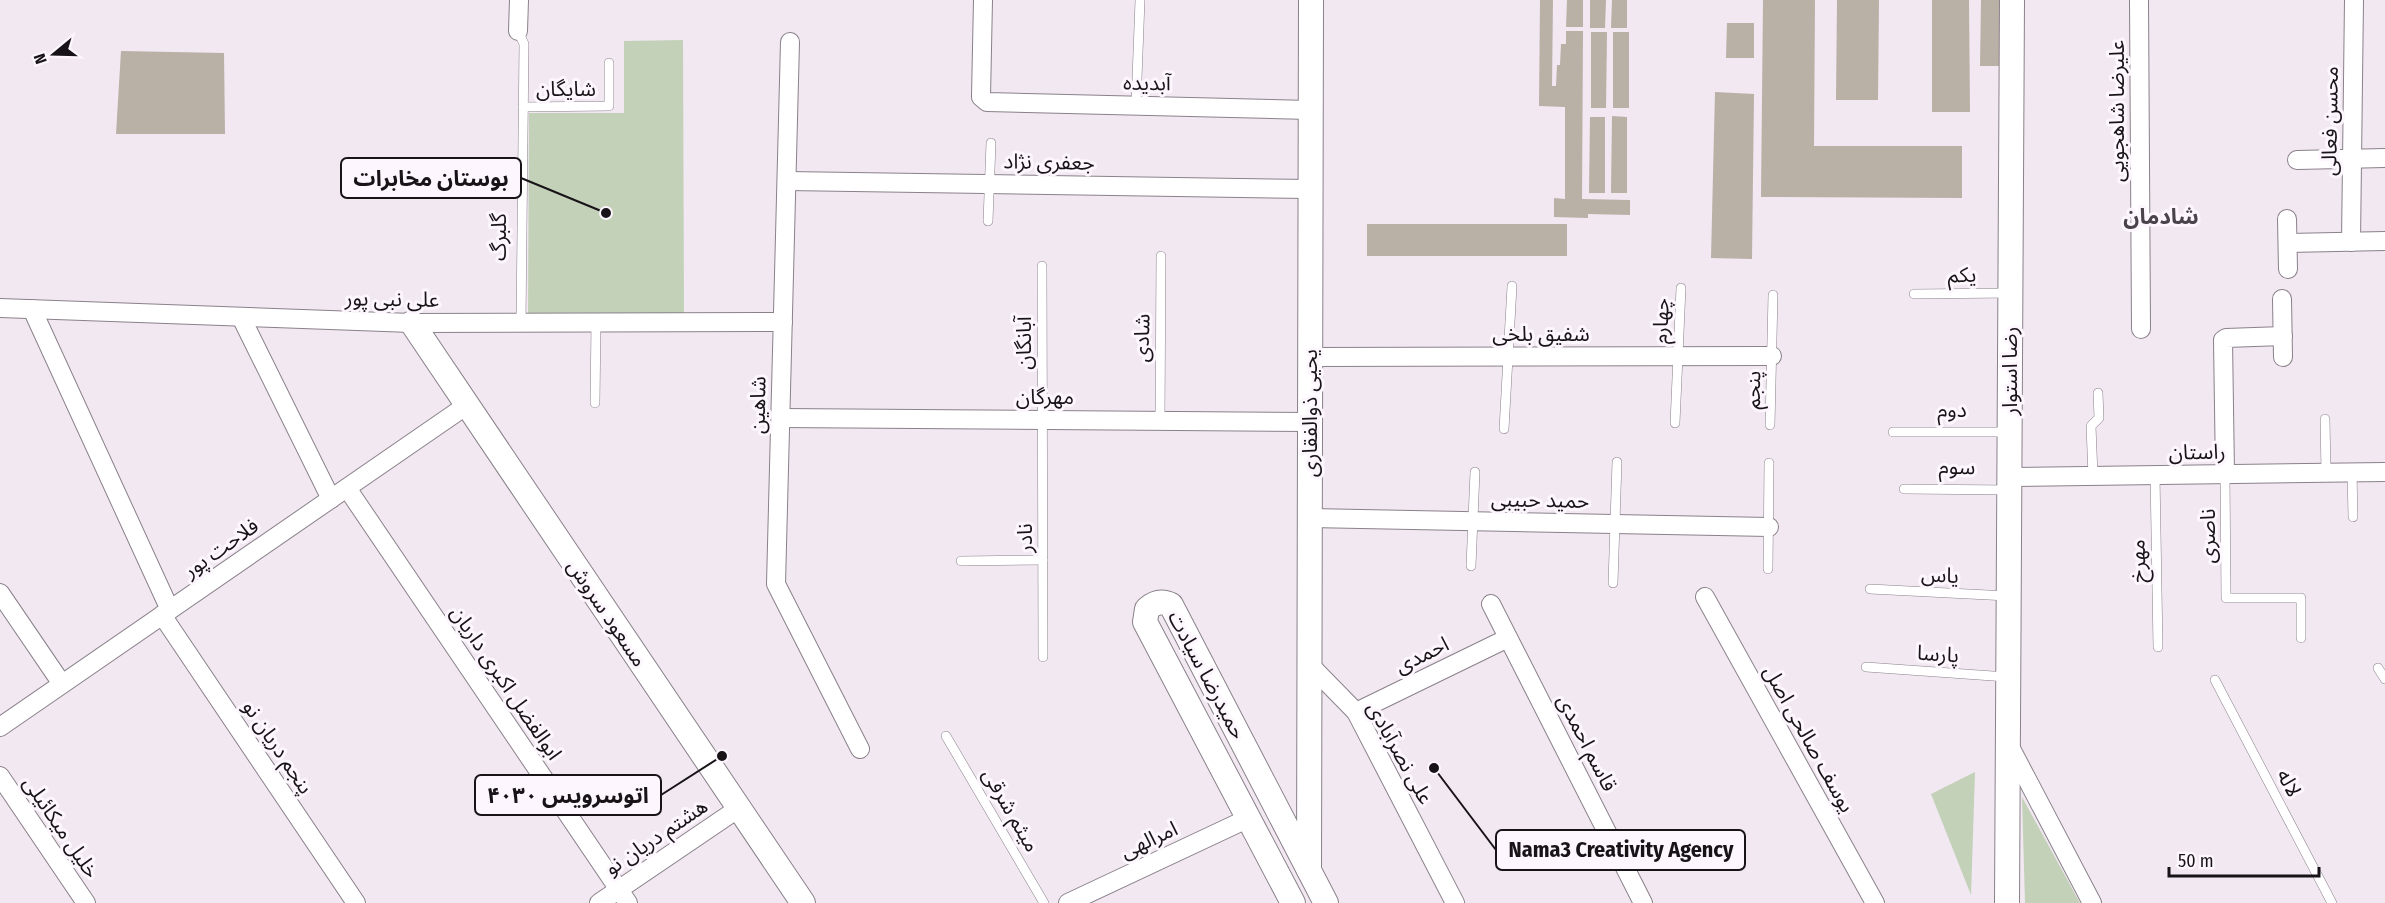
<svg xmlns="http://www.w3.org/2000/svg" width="2385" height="903" viewBox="0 0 2385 903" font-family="'Fira Sans Condensed','Noto Sans Arabic',sans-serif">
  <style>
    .green { fill: #c3d1b9 }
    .building { fill: #b9b0a6 }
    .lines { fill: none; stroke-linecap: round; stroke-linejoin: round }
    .lane-casing { stroke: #8a818a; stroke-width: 10 }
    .street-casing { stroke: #8a818a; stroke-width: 20 }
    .secondary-casing { stroke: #8a818a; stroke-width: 26 }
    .lane { stroke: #fff; stroke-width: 9 }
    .street { stroke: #fff; stroke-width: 18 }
    .secondary { stroke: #fff; stroke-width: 24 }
    .labels { text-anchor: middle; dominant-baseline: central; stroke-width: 6; stroke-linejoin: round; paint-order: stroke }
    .street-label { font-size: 21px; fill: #171317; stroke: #fdf6fe }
    .neighbourhood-label { font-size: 22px; font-weight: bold; fill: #4b434c; stroke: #fdf6fe }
    .leader { fill: none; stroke: #171317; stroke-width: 2 }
    .callout-dot { fill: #171317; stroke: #fdf6fe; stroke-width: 2 }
    .callout { fill: #fdf6fe; stroke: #171317; stroke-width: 2 }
    .callout-label { font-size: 22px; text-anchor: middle; font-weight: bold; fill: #171317 }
  </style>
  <rect width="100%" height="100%" fill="#f1e8f2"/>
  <!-- green -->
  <g class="green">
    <path d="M683,40L684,318L528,313L529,113H624V41Z"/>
    <path d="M1975,772L1971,895L1931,794Z"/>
    <path d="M2022,797L2080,903H2025Z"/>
  </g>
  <!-- building -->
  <g class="building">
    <path d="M1540,0H1553L1552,86H1556L1557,65H1560L1561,44H1566V31H1583L1582,199L1630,200V215L1588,214V218L1554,217V198L1565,199V107L1539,106Z"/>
    <path d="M1567,0H1583V27H1566Z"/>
    <path d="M1590,0H1606L1605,28H1590Z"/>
    <path d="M1612,0H1627V28H1611Z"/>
    <path d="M1763,0H1815L1814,146H1962V198L1761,197Z"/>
    <path d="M1837,0H1879L1878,100H1836Z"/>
    <path d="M1932,0H1969L1970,112H1932Z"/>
    <path d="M1981,0H2001L2000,66H1980Z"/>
    <path d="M1727,23H1754V58H1726Z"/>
    <path d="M1591,32H1607L1606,108H1591Z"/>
    <rect x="1613" y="32" width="16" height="76"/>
    <path d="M121,51L224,53L225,134H116Z"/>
    <path d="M1715,92L1754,94L1752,259L1711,258Z"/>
    <path d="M1612,116L1627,117V193H1611Z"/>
    <path d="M1590,117H1605V193H1589Z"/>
    <rect x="1367" y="224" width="200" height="32"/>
  </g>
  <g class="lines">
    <!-- lane casing -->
    <g class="lane-casing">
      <g id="lane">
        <path d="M518,31L524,44L521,323"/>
        <path d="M1136,105L1140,0"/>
        <path d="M523,107L609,106V63"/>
        <path d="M988,221L991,143"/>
        <path d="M1042,266L1043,657"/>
        <path d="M1914,294L2011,293"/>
        <path d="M595,403L596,322"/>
        <path d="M2325,419L2326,472"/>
        <path d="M1160,421L1161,256"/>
        <path d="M1675,423L1681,288"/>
        <path d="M1770,425L1773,295"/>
        <path d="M1504,429L1512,286"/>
        <path d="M1893,432H2008"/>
        <path d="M2352,472L2353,517"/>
        <path d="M2225,474L2226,598H2301V638"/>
        <path d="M2155,475L2158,647"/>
        <path d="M2093,476L2091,426L2099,418L2098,393"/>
        <path d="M1904,489L2009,490"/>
        <path d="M961,561L1043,560"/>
        <path d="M1471,566L1475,472"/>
        <path d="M1768,569L1769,463"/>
        <path d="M1613,583L1617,462"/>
        <path d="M1870,589L2008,596"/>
        <path d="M1866,667L2007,677"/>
        <path d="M2378,668L2385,679"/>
        <path d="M2215,680L2332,903"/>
        <path d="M946,736L1044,903"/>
      </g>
    </g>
    <!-- street casing -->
    <g class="street-casing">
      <g id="street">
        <path d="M983,0L981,97L987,102L1310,110"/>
        <path d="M2139,0L2141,329"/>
        <path d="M518,31L519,0"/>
        <path d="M790,42L776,584L860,749"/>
        <path d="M2297,160L2385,158"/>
        <path d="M787,181L1310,189"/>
        <path d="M2287,219L2288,269"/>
        <path d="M2351,242L2354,0"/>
        <path d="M2288,243L2385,241"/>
        <path d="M2282,299L2283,357"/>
        <path d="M0,308L412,323L783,322"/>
        <path d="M32,309L170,610"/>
        <path d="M241,317L331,499"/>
        <path d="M1310,357L1772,356"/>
        <path d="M781,418L1310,422"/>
        <path d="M2225,474L2223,340L2226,338L2283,336"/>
        <path d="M2009,477L2385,472"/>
        <path d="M347,488L628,903"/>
        <path d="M1310,518L1769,527"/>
        <path d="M0,593L62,684"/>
        <path d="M1705,597L1875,903"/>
        <path d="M1491,604L1643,903"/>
        <path d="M162,615L356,903"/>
        <path d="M1310,665L1356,712L1455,903"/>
        <path d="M1356,712L1508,638"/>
        <path d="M0,727L467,405"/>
        <path d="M2008,743L2092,903"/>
        <path d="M0,776L86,903"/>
        <path d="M599,903L739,808"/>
        <path d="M1068,903L1249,818"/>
      </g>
    </g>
    <!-- secondary casing -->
    <g class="secondary-casing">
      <g id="secondary">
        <path d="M412,323L803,903"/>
        <path d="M1309,870L1311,0"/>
        <path d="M1293,903L1145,622L1147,609C1154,603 1161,600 1171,605L1326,903"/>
        <path d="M2007,903L2012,0"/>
      </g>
    </g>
    <!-- lane -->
    <use href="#lane" class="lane"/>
    <!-- street -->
    <use href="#street" class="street"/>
    <!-- secondary -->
    <use href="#secondary" class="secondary"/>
  </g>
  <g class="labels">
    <!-- street labels -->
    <g class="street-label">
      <text transform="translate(1147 83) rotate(1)">آبدیده</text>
      <text x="566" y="89">شایگان</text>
      <text transform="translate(2117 111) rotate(-90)">علیرضا شاهجویی</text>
      <text transform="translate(2330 121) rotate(-89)">محسن فعالی</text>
      <text transform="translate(1049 162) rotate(1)">جعفری نژاد</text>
      <text transform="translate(499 237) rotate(-90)">گلبرگ</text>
      <text transform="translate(1962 275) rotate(-1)">یکم</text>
      <text transform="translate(392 299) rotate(1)">علی نبی پور</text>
      <text transform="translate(1661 321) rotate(-88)">چهارم</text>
      <text x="1541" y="334">شفیق بلخی</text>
      <text transform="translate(1142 338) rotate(-89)">شادی</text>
      <text transform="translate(1024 343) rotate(-90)">آبانگان</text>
      <text transform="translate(2010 371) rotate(-90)">رضا استوار</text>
      <text transform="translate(1753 390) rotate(-89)">پنجم</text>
      <text x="1045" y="397">مهرگان</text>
      <text transform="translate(758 405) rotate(-89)">شاهین</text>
      <text x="1952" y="410">دوم</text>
      <text transform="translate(1310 413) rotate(-90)">یحیی ذوالفقاری</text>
      <text transform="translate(2197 452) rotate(-1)">راستان</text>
      <text transform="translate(1957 467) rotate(1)">سوم</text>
      <text transform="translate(1540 500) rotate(1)">حمید حبیبی</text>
      <text transform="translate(2208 536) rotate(-90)">ناصری</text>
      <text transform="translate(1025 538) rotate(-90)">نادر</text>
      <text transform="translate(221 548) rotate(-35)">فلاحت پور</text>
      <text transform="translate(2138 561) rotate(-91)">مهرخ</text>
      <text transform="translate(1940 575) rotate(3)">یاس</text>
      <text transform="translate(607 613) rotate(56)">مسعود سروش</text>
      <text transform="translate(1938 654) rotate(4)">پارسا</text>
      <text transform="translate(1422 655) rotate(-26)">احمدی</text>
      <text transform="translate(1207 675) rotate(62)">حمیدرضا سیادت</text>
      <text transform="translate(506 683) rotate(56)">ابوالفضل اکبری داریان</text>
      <text transform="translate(1809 739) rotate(61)">یوسف صالحی اصل</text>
      <text transform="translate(1587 743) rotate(63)">قاسم احمدی</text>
      <text transform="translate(278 747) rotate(56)">پنجم دریان‌ نو</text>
      <text transform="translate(1400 753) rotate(61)">علی نصرآبادی</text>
      <text transform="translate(2289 783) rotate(62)">لاله</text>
      <text transform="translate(1011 810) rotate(60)">میثم شرقی</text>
      <text transform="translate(61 827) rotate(56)">خلیل میکائیلی</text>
      <text transform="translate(656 837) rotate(-34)">هشتم دریان‌ نو</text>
      <text transform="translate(1149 840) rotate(-25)">امرالهی</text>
    </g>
    <!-- neighbourhood labels -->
    <g class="neighbourhood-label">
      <text x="2161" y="216">شادمان</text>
    </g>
  </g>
  <!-- callouts -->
  <path class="leader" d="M606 213L521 178M722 756L661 795M1434 768L1496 850"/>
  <g class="callout-dot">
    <circle cx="606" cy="213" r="6"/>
    <circle cx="722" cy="756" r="6"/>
    <circle cx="1434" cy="768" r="6"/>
  </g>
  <g class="callout">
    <rect x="341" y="158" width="180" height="40" rx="6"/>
    <rect x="475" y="775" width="186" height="40" rx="6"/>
    <rect x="1496" y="830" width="249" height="40" rx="6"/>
  </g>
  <g class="callout-label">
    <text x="431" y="186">بوستان مخابرات</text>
    <text x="568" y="803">اتوسرویس ۴۰۳۰</text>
    <text x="1621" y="857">Nama3 Creativity Agency</text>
  </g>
  <!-- north arrow -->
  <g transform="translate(54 54) rotate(251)" stroke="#fdf6fe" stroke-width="4.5" paint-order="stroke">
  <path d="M0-4.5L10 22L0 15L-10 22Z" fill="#171317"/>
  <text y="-9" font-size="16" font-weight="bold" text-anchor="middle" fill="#171317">N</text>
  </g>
  <!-- scale -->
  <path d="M2169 867v9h150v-9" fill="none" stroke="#171317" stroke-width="3"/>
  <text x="2178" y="867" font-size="18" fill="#171317" stroke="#fdf6fe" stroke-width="4.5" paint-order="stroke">50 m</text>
</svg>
